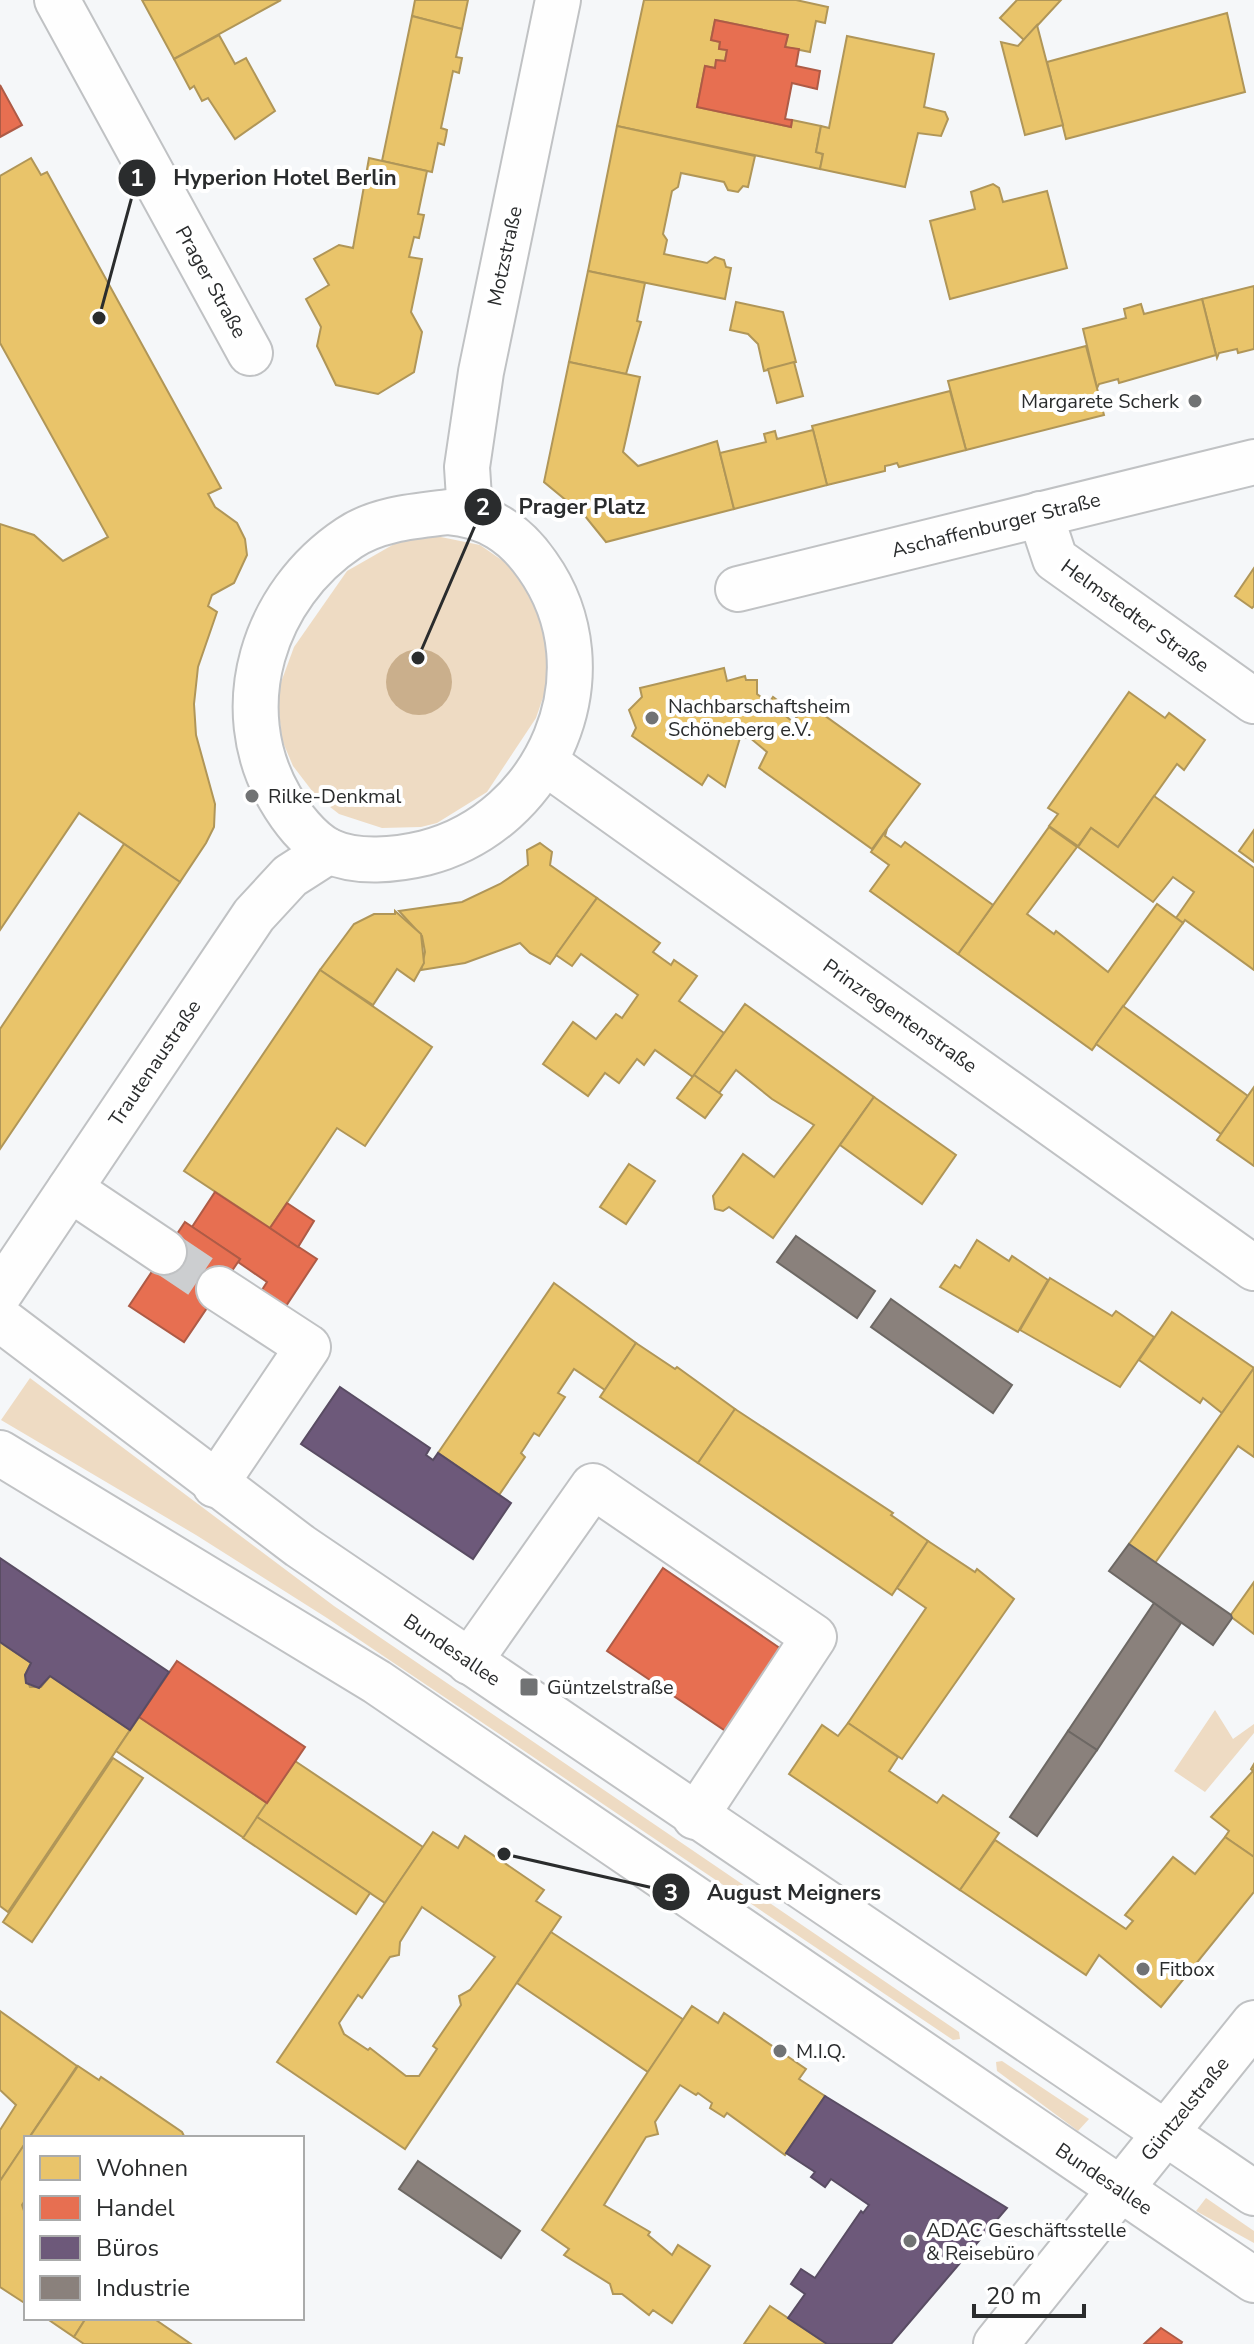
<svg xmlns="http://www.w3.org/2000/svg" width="1254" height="2344" viewBox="0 0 1254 2344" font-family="'Nunito Sans',sans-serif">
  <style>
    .green { fill: #eedbc3 }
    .water { fill: #caaf8c }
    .homes { fill: #e9c46a; stroke: #b09658; stroke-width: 2; fill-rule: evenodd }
    .shops { fill: #e76f51; stroke: #ae5b46; stroke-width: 2 }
    .offices { fill: #6d597a; stroke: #594c63; stroke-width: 2 }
    .industry { fill: #8a817c; stroke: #6d6864; stroke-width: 2 }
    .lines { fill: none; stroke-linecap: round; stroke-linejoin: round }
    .minor-tunnel { stroke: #ccced0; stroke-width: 44; stroke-dasharray: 44 22; stroke-linecap: butt }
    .minor-casing { stroke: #c0c2c4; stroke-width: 48 }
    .major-casing { stroke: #c0c2c4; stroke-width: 48 }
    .minor { stroke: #fefefe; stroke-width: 44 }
    .major { stroke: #fefefe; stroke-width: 44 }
    .poi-dot { fill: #717374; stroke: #fff; stroke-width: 3 }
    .labels { text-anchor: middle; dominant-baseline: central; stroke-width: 8; stroke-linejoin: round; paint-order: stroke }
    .street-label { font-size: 20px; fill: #2a2c2d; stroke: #fff }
    .poi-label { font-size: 20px; fill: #2a2c2d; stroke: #fff; text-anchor: start }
    .leader { fill: none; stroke: #2a2c2d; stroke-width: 3 }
    .callout-dot { fill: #2a2c2d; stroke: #fff; stroke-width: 3 }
    .mark-label { font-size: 24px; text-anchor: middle; font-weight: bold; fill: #fff }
    .callout-label { font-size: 22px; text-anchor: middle; font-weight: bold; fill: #2a2c2d; stroke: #fff; stroke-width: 8; stroke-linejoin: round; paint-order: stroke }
  </style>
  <rect width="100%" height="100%" fill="#f5f7f9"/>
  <!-- green -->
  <g class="green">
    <path d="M431,535L480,545L512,567L545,614L551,674L536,718L487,792L437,823L421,827L382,828L339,814L316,796L293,766L282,740L278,704L280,685L294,647L347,571L403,539Z"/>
    <path d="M30,1378L334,1606L959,2032L960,2039L953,2040L327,1618L196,1535L1,1420Z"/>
    <path d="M1215,1710L1233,1739L1254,1724V1733L1205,1792L1174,1771Z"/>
    <path d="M1002,2061L1089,2119L1078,2131L997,2071L996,2062Z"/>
    <path d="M1206,2198L1254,2231V2243L1196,2211Z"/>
  </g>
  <!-- water -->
  <circle class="water" cx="419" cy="682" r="33"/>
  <!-- homes -->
  <g class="homes">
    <path d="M142,0H281L174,59Z"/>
    <path d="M415,0H468L462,29L412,16Z"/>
    <path d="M644,0H796L828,7L825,23L816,21L810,52L785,47L788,35L715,20L711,40L720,42L719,49L727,50L725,61L716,60L715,68L705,66L697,107L791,127L792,120L821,126L816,152L823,154L820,169L617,126Z"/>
    <path d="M1017,0H1061L1024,40L1000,18Z"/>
    <path d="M1227,13L1245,92L1066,139L1047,62Z"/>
    <path d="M412,16L462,29L456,57L462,58L459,73L453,71L441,128L447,130L446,136L444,145L438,143L432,172L382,161Z"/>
    <path d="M1037,25L1063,125L1025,135L1001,42L1018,46Z"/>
    <path d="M219,35L235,64L246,58L275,111L235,139L208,98L202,101L194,86L190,89L174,59Z"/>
    <path d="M847,36L934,54L924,107L945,112L948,119L941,136L918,133L905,187L820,169L823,154L816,152L821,126L829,128Z"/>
    <path d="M617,126L755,156L748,187L743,186L738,192L728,190L724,182L681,173L678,187L672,191L663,234L667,240L664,254L707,263L715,257L724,260L726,267L731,268L725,299L588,271Z"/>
    <path d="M31,158L41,175L47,172L221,488L208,494L215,507L237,523L245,539L247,555L234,583L212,595L208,606L217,612L198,667L194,704L196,735L215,804L214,827L206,843L180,882L79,813L0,930V524L34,535L63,561L108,537L0,343V176Z"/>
    <path d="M369,158L427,171L418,214L424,215L419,238L414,237L409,257L422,259L411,312L422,332L414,372L378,394L336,385L317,346L321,327L306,299L329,285L314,259L339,245L353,248Z"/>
    <path d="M993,184L999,188L1003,202L1047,191L1067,268L950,299L930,221L975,209L971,192Z"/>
    <path d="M588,271L645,283L637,321L641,322L626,374L569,362Z"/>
    <path d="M1254,286V349L1238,353L1237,349L1219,353L1217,358L1202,299Z"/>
    <path d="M1202,299L1216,355L1119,383L1118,379L1099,384L1097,388L1083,329L1126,318L1124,309L1141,304L1144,314Z"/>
    <path d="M736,302L783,312L796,362L764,371L758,344L748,334L730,330Z"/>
    <path d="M1086,346L1104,415L966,450L948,381Z"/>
    <path d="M569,362L640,377L623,452L638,466L717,441L734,509L606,542L585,516L544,482Z"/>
    <path d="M794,362L803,396L777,403L768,369Z"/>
    <path d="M950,391L966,450L899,467L897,463L890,465L885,466V471L827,485L812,426Z"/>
    <path d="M813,430L827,485L734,509L720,453L766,442L764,434L775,431L777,439Z"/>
    <path d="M1254,568V606L1252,608L1235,596Z"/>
    <path d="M724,668L727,681L745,676L746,680H757V694L769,703L773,697L785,706L781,712L793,722L807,703L920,784L872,849L759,768L767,752L749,737L740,738L725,787L708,775L702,785L632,736L636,728L629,710L642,697L640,688Z"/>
    <path d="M1129,692L1165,718L1169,713L1205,740L1184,770L1177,764L1118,847L1091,828L1078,846L1049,826L1058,814L1048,808Z"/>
    <path d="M1154,796L1254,868V970L1185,920L1183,923L1176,918L1194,892L1173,877L1153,902L1078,847L1091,828L1118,847Z"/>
    <path d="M1049,827L1077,847L1027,914L1054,934L1056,931L1108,972L1157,904L1183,923L1092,1050L958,954Z"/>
    <path d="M887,829L885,836L901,847L905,842L993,905L958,954L870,891L889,865L871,852Z"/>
    <path d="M1254,830V862L1239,851Z"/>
    <path d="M540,843L552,852L550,865L597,898L550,964L530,953L520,943L465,963L421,970L425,952L422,936L399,911L462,902L500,884L528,865L527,850Z"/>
    <path d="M124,844L180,882L0,1149V1029Z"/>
    <path d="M597,898L660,943L653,952L671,965L674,960L697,976L679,1001L724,1033L693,1077L655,1050L644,1065L637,1059L619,1083L605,1073L588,1096L543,1064L573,1022L596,1039L616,1014L622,1018L638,995L581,954L572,966L556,955Z"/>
    <path d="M395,911L421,934L424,963L414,981L397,969L373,1005L320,970L354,924L374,914H395Z"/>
    <path d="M320,970L432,1047L365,1146L337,1128L270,1228L184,1171Z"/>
    <path d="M745,1004L874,1097L773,1238L729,1207L723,1211L715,1209L713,1196L743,1154L774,1177L814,1125L772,1099L736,1070L719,1093L694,1075Z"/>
    <path d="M1123,1006L1248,1096L1221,1134L1096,1044Z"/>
    <path d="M694,1075L722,1095L705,1118L677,1098Z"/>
    <path d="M1254,1087V1166L1217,1140Z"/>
    <path d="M874,1097L956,1155L922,1204L840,1145Z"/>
    <path d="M629,1164L655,1181L626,1224L600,1207Z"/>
    <path d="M977,1240L1009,1261L1012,1256L1048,1280L1018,1332L940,1287L955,1265L960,1268Z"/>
    <path d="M1050,1278L1112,1316L1116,1311L1154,1337L1120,1387L1020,1330Z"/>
    <path d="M554,1283L636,1343L605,1390L574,1369L558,1393L565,1397L539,1436L534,1433L521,1453L525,1457L499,1495L438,1453Z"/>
    <path d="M1172,1312L1254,1368L1222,1413L1203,1398L1200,1403L1139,1360Z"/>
    <path d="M636,1343L675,1369L677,1367L735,1409L698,1463L600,1397Z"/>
    <path d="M1254,1368V1457L1238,1446L1155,1563L1129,1544Z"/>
    <path d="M735,1409L893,1513L891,1515L928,1541L892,1595L698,1463Z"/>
    <path d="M928,1541L975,1572L977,1569L1014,1599L902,1759L848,1723L926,1608L897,1588Z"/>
    <path d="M1254,1582V1634L1230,1616Z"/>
    <path d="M0,1642L31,1663L25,1675L30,1687H41L50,1676L130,1730L8,1912L0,1906Z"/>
    <path d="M139,1717L267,1803L244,1838L116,1751Z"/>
    <path d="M848,1723L898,1757L889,1771L937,1803L943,1795L999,1833L960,1890L789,1774L822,1725L838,1736Z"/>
    <path d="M113,1758L143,1778L32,1942L3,1922Z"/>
    <path d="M295,1761L423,1847L385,1903L257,1817Z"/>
    <path d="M1254,1764V1857L1225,1837L1229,1831L1211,1817L1253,1771L1251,1769Z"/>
    <path d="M257,1817L370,1893L356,1914L243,1838Z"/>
    <path d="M433,1832L458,1848L465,1836L544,1890L536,1901L561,1917L405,2149L277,2062ZM422,1907L495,1957L470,1990L459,1996L461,2005L433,2046L437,2049L419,2076H406L370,2048L368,2050L344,2034L339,2023L358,1995L362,1998L390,1957L399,1955L400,1942Z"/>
    <path d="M1225,1837L1254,1857V1892L1161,2007L1099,1955L1086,1975L960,1890L995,1840L1126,1929L1133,1921L1125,1915L1173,1857L1195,1874Z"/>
    <path d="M551,1932L684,2020L648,2072L517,1983Z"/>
    <path d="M692,2006L718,2023L724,2013L806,2069L799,2079L825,2096L785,2155L727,2113L724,2117L710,2108L712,2103L698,2093L696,2095L680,2085L669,2101L655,2122L658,2134L646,2137L604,2205L650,2232L648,2235L672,2255L678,2245L710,2266L672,2323L653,2310L649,2315L622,2294H613L610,2284L564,2255L569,2249L542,2230Z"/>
    <path d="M0,2011L77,2066L0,2181V2130L16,2105L0,2090Z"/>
    <path d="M78,2066L99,2080L101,2077L182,2132L185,2138H29Z"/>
    <path d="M26,2142V2199L22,2205L26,2217V2304L0,2287V2181Z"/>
    <path d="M770,2306L827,2344H744Z"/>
    <path d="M46,2318H86L74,2337Z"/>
    <path d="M86,2318H153L191,2344H84L74,2337Z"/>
  </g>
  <!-- shops -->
  <g class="shops">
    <path d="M715,20L788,35L785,47L799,49L796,66L820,71L817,89L792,83L785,119L792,120L791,127L697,107L705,66L715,68L716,60L725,61L727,50L719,49L720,42L711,40Z"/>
    <path d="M0,85L22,125L0,137Z"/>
    <path d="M215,1192L317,1259L286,1306L262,1290L267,1282L238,1262L240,1259L192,1227Z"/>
    <path d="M287,1203L314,1221L298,1247L270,1228Z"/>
    <path d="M185,1222L240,1259L184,1342L129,1306Z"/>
    <path d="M663,1568L784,1651L730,1734L607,1651Z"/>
    <path d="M177,1661L305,1747L267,1803L139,1717Z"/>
    <path d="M1161,2328L1182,2342L1181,2344H1144Z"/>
  </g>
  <!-- offices -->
  <g class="offices">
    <path d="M340,1387L430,1448L426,1455L433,1460L438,1453L511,1503L473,1559L301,1444Z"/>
    <path d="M0,1558L169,1672L130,1730L50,1676L39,1688L26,1683L25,1675L31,1663L0,1642Z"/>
    <path d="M825,2096L1007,2208L891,2344H827L788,2318L805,2294L791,2284L801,2269L815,2278L861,2211L863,2213L869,2205L831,2179L825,2187L811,2177L815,2172L786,2153Z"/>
  </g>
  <!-- industry -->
  <g class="industry">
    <path d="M796,1236L875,1291L857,1318L777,1262Z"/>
    <path d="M891,1299L1012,1385L993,1413L871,1327Z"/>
    <path d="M1129,1544L1231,1615L1232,1618L1213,1645L1109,1571Z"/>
    <path d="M1154,1603L1181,1623L1097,1750L1068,1731Z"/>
    <path d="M1068,1731L1097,1750L1037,1836L1010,1817Z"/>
    <path d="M418,2161L520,2231L501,2258L399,2189Z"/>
  </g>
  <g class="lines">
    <!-- minor-tunnel -->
    <path class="minor-tunnel" d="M164,1252L219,1289"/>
    <!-- minor casing -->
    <g class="minor-casing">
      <g id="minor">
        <path d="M57,0L250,353"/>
        <path d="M448,512C487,515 515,533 537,565C614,673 547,822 425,853C396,860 357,864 329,851C309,841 291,817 280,798C228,708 263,595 349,538C377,519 415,516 448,512Z"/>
        <path d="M470,513L467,467L481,372L558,0"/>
        <path d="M1040,514L1055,559L1254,701"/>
        <path d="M738,589L1254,462"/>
        <path d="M546,763L1254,1268"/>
        <path d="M70,1189L164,1252"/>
        <path d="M0,1293L254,915L290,876L329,851"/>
        <path d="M215,1485L308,1347L219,1289"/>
        <path d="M469,1662L593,1486L814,1637L695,1817"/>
        <path d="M996,2344L1254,2023"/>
      </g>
    </g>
    <!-- major casing -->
    <g class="major-casing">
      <g id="major">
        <path d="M0,1319L300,1546L1254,2193"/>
        <path d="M0,1453L377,1682L1254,2280"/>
      </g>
    </g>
    <!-- minor -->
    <use href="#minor" class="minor"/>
    <!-- major -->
    <use href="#major" class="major"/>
  </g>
  <!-- markers -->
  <g class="poi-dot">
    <circle cx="1195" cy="401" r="8"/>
    <circle cx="652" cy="718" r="8"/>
    <circle cx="252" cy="796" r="8"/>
    <rect x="519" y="1677" width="20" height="20" rx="4"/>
    <circle cx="1143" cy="1969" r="8"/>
    <circle cx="780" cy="2051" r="8"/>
    <circle cx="910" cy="2241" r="8"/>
  </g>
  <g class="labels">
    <!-- street labels -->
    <g class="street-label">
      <text transform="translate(505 256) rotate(-78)">Motzstraße</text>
      <text transform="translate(211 282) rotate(61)">Prager Straße</text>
      <text transform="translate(996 525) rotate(-14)">Aschaffenburger Straße</text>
      <text transform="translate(1135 616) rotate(36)">Helmstedter Straße</text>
      <text transform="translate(900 1016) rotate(35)">Prinzregentenstraße</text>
      <text transform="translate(155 1063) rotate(-56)">Trautenaustraße</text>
      <text transform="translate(452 1650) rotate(34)">Bundesallee</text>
      <text transform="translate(1185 2109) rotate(-51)">Güntzelstraße</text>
      <text transform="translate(1104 2179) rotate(34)">Bundesallee</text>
    </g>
    <!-- poi labels -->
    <g class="poi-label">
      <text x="1179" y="401" text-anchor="end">Margarete Scherk</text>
      <text x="668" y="706">Nachbarschaftsheim<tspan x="668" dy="23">Schöneberg e.V.</tspan></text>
      <text x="268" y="796">Rilke-Denkmal</text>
      <text x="547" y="1687">Güntzelstraße</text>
      <text x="1159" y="1969">Fitbox</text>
      <text x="796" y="2051">M.I.Q.</text>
      <text x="926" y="2230">ADAC Geschäftsstelle<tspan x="926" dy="23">&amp; Reisebüro</tspan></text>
    </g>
  </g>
  <!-- callouts -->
  <path class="leader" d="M99 318L137 178M418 658L483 507M504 1854L671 1892"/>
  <g class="callout-dot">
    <circle cx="99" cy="318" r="8"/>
    <circle cx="418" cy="658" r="8"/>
    <circle cx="504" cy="1854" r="8"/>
    <circle cx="137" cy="178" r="20"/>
    <circle cx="483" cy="507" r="20"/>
    <circle cx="671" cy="1892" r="20"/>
  </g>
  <g class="mark-label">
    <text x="137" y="186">1</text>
    <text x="483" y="515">2</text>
    <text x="671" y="1901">3</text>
  </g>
  <g class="callout-label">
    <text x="285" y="185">Hyperion Hotel Berlin</text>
    <text x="582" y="514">Prager Platz</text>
    <text x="794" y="1900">August Meigners</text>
  </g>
  <!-- legend -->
  <rect x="24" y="2136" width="280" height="184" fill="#ffffff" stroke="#aaabab" stroke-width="2"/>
  <rect x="40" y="2156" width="40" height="24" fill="#e9c46a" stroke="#aaabab" stroke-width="2"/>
  <text x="96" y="2176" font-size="24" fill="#2a2c2d">Wohnen</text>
  <rect x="40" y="2196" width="40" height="24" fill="#e76f51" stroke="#aaabab" stroke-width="2"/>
  <text x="96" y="2216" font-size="24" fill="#2a2c2d">Handel</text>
  <rect x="40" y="2236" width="40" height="24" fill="#6d597a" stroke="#aaabab" stroke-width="2"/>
  <text x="96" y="2256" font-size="24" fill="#2a2c2d">Büros</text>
  <rect x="40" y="2276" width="40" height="24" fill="#8a817c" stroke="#aaabab" stroke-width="2"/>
  <text x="96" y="2296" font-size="24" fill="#2a2c2d">Industrie</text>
  <!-- scale -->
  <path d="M974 2304v12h110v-12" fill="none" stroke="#2a2c2d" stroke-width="4"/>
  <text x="986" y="2304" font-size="24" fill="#2a2c2d" stroke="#ffffff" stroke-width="6" paint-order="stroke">20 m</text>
</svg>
